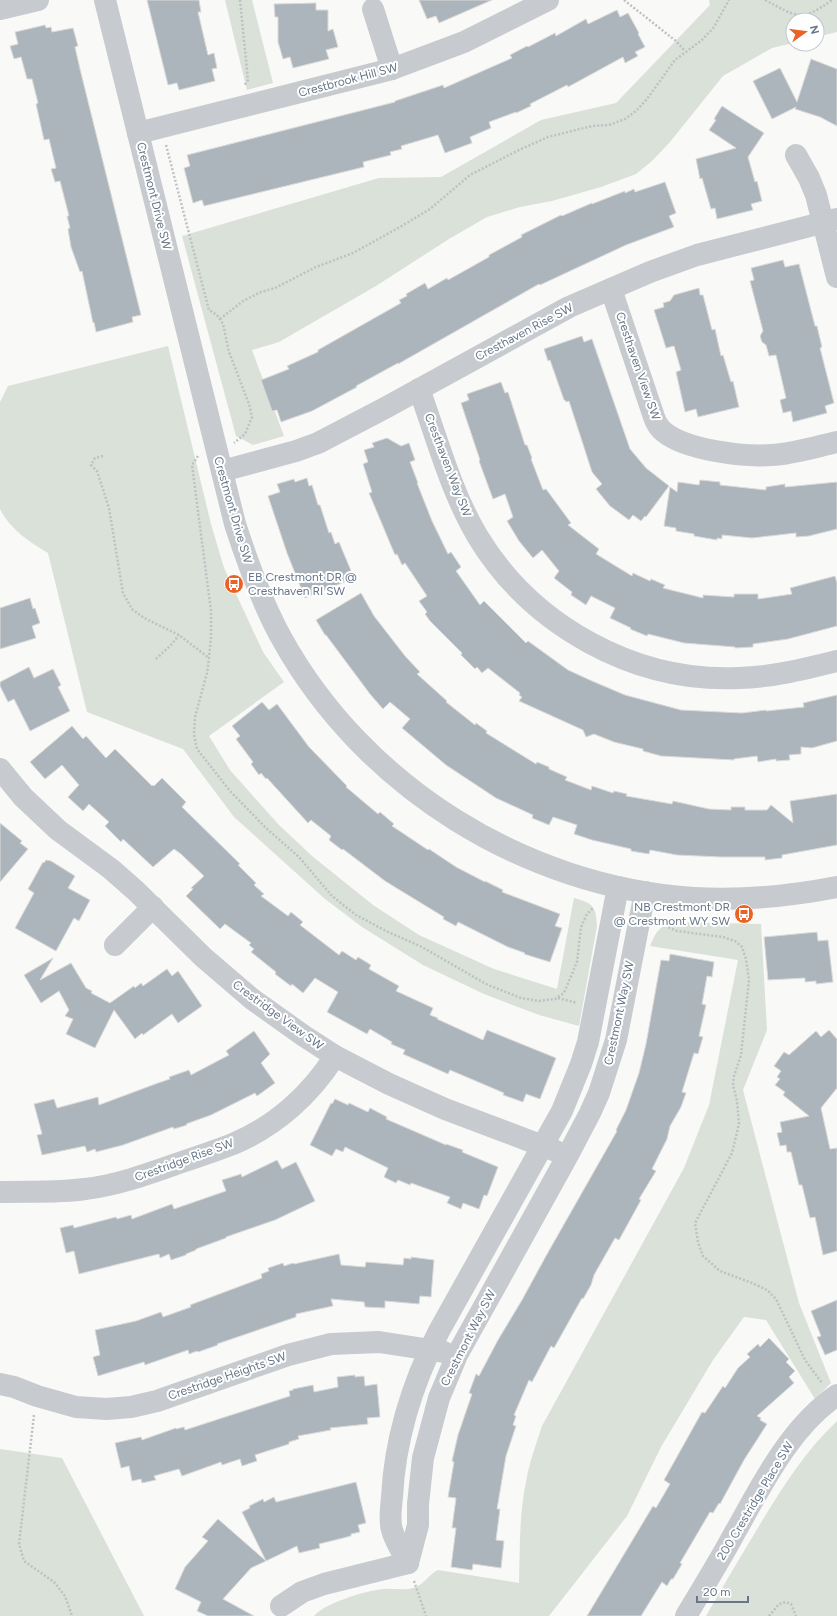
<svg xmlns="http://www.w3.org/2000/svg" width="837" height="1616" viewBox="0 0 837 1616" font-family="Figtree,sans-serif">
  <style>
    .green { fill: #dae1d8 }
    .building { fill: #adb5bc; stroke: #dbdbd9 }
    .lines { fill: none; stroke-linecap: round; stroke-linejoin: round }
    .path { stroke: #bec1c4; stroke-width: 2.5; stroke-dasharray: 2 2; stroke-linecap: butt }
    .minor { stroke: #c7cace; stroke-width: 22 }
    .labels { text-anchor: middle; dominant-baseline: central; stroke-width: 4; stroke-linejoin: round; paint-order: stroke }
    .street-label { font-size: 12px; fill: #677789; stroke: #fff }
    .poi-label { font-size: 12px; fill: #677789; stroke: #fff; text-anchor: start }
  </style>
  <rect width="100%" height="100%" fill="#f9f9f7"/>
  <!-- green -->
  <g class="green">
    <path d="M225,0H252L273,83L247,90Z"/>
    <path d="M709,0H837V32L817,37V20H793V43L772,48L723,76L670,142L652,161L636,174L601,187L552,201L520,207L487,217L449,239L376,286L279,342L252,350L284,436L253,445L236,436L182,236L379,178L441,177L541,120L616,103L710,5Z"/>
    <path d="M168,346L211,524L224,568L263,652L284,682L209,736L230,770L278,824L312,856L373,905L419,935L494,969L557,989L574,898C593,903 596,906 597,926L579,1026L539,1015L484,994L423,965L362,927L325,899L234,817L183,749L87,712L48,553C29,542 10,529 0,509V402L8,386Z"/>
    <path d="M673,922L761,924L767,1030L743,1090L799,1303L831,1383L815,1399L766,1320L744,1317L713,1360L661,1447L627,1516L549,1616H314C325,1603 365,1591 383,1589C393,1588 403,1591 413,1588C424,1585 428,1575 438,1570L519,1583C520,1549 519,1515 526,1482C529,1463 536,1445 542,1426L684,1168L709,1105L738,960L650,946C655,934 659,925 673,922Z"/>
    <path d="M837,1421V1616H706C724,1584 743,1553 762,1521C784,1485 806,1450 837,1421Z"/>
    <path d="M0,1449L62,1458L144,1616H0Z"/>
  </g>
  <!-- building -->
  <g class="building">
    <path d="M147,0H199L201,12H198L208,55L214,53L217,68L212,69L215,81L179,90L177,83L168,85Z"/>
    <path d="M419,0H492L439,23L436,16L427,19Z"/>
    <path d="M316,3V10H328V31L333,29L338,47L326,50L329,59L293,68L290,57L283,59L278,42V17H275L274,4Z"/>
    <path d="M617,10L620,17L628,13L639,33L638,34L645,47L635,52L638,56L625,63L623,57L568,87L567,85L530,104L531,106L516,113V112L489,122L491,128L470,137L472,143L445,153L438,135L401,146L402,149L390,152L391,155L363,162L364,167L204,206L202,200L193,203L184,168L190,166L187,155L395,102V101L443,85L444,88L512,58L510,55L527,46L528,47L555,33L556,36L586,19L588,24Z"/>
    <path d="M45,25L46,28L51,27L52,32L73,28L78,46L75,47L80,69L141,315L132,317L133,322L96,332L94,322L93,323L82,271L80,272L71,247L68,229L70,228L67,216H69L60,181L55,182L51,169L56,168L49,139L44,140L36,104L38,103L32,79H27L21,57L14,59L10,46L18,44L15,32Z"/>
    <path d="M811,59L837,69V126L820,117L795,109L796,107L772,119L753,81L780,68L797,102Z"/>
    <path d="M722,106L764,133L748,157L755,182L757,181L762,201L751,204L753,210L717,219L715,208L711,209L702,178L700,179L696,159L736,148L709,130L716,120L714,119Z"/>
    <path d="M665,182L676,213L669,216L674,227L626,245L540,285L539,284L398,364V363L356,386L357,387L312,411L281,422L277,410L272,411L261,380L289,369L287,366L318,352V350L401,303L399,300L407,296L406,294L425,283L428,289L447,278L448,280L489,257V255L522,237L521,235L561,215L562,216L592,203V204L625,191V193L634,189L635,192Z"/>
    <path d="M783,260L785,267L799,264L815,326H817L822,347L820,348L834,403L825,406L827,413L793,422L791,411L783,413L780,400L786,398L776,355L769,356L766,345L762,342L760,336L763,331L750,281L754,280L751,268Z"/>
    <path d="M699,288L700,295H703L712,330L715,329L721,356L723,355L731,382L733,381L739,407L698,417L696,409L685,412L676,372L681,370L674,346L666,348L654,310L664,307L663,303L670,301L674,295Z"/>
    <path d="M582,336L584,342L592,339L630,449L646,468L669,486L646,517L645,516L641,521L633,515L629,520L610,506L596,489L602,484L592,472L569,401L566,402L565,400H564L550,360L548,361L544,349Z"/>
    <path d="M501,382L505,393L508,392L525,445H527L532,458L531,459L543,490L546,489L571,523L568,525L599,549L596,554L632,576L633,573L650,581L651,579L665,585L663,588L703,598V595L734,597V594H758V599L792,594L790,588L835,576L837,583V626L788,639L753,644V647L735,648V647L684,643L648,634L647,636L630,629L631,628L610,618L615,608L591,596L586,605L571,595L572,592L554,578L559,571L542,550L533,558L519,541L507,521L513,517L505,494L493,499L479,461L480,460L461,403L469,400L467,394Z"/>
    <path d="M387,438L401,446L409,443L415,460L410,462L418,483H417L432,521L448,554L451,552L461,567L456,571L480,605L484,601L526,643L528,641L568,670L592,681L625,695L681,710L742,713L766,710V711L804,707L803,703L837,695V741L812,748L801,747V754L789,755L790,760L776,761V759L758,762L757,756L734,759V760L661,756L643,751V749L614,742L594,734L586,737L583,730L519,701L522,697L519,695L520,693L488,668L482,673L477,667L475,669L461,655L462,653L430,621L425,614L427,612L419,601L427,596L405,563L402,565L397,554L395,555L369,493L372,492L363,464L368,462L364,450L374,447L372,443Z"/>
    <path d="M307,478L309,486L312,485L318,505H320L329,533L331,532L335,544L339,542L354,578L305,598L287,553L268,496L280,492L277,484L294,479L295,482Z"/>
    <path d="M700,480L720,482V485L766,490V487L785,484V487L837,482V529L809,536L796,537V533L752,538L722,535V539L717,538V540L694,536V534L676,531V528L664,526L670,487L677,492L678,482L699,485Z"/>
    <path d="M361,593L374,616L405,656L420,672L417,674L447,701L446,702L475,725L476,723L487,731L486,733L536,764L537,762L549,767V769L567,777L565,780L591,790L592,786L613,793L614,791L627,794L626,796L672,804L673,801L709,809L731,810V807H745V810H767L771,805L793,823L790,801L837,794V845L782,855V858L765,860V857H721L677,855L650,850L649,854L631,851V849L592,840L574,834L577,825L553,817L549,825L532,818L533,815L496,798L446,765L402,728L410,719L390,702L383,709L370,694L326,635H325L316,620Z"/>
    <path d="M30,598L33,609L35,608L40,623L32,626L36,638L0,649V608Z"/>
    <path d="M29,667L34,678L53,669L61,685L58,687L70,711L30,731L14,699L8,702L0,686V682Z"/>
    <path d="M262,702L269,710L277,704L309,747L347,786L346,787L378,814L380,812L394,824L392,826L428,850L429,849L456,867L485,882V881L503,890L502,892L560,914L555,926L562,928L550,962L524,954L525,953L508,947L458,922L456,926L443,919L444,917L385,881L343,849L342,850L329,840L331,836L311,820L308,823L267,778L266,779L261,773L259,775L251,764L253,762L236,739L240,736L232,726Z"/>
    <path d="M72,726L83,739L86,736L106,758L115,749L152,786L153,785L154,786L162,778L186,802L182,807L240,864L238,865L256,883L254,885L264,894L261,896L288,916L291,912L303,922L300,925L339,955L342,951L356,960L358,957L371,965L369,969L399,986L396,991L433,1008L430,1015L438,1018L437,1019L483,1040L487,1030L556,1058L540,1099L526,1094L523,1102L503,1095L504,1093L450,1070L448,1074L403,1054L405,1050L391,1044L392,1042L370,1029L367,1034L327,1012L338,992L315,978L303,993L292,984L291,986L275,974L276,972L251,952L254,949L249,945L251,943L225,924L220,929L186,896L193,889L191,888L204,876L181,854L174,849L153,867L123,839L121,842L105,826L109,822L89,804L83,811L68,797L79,785L62,765L45,779L30,762Z"/>
    <path d="M0,823L22,841L20,843L28,849L0,882Z"/>
    <path d="M46,860L51,861L75,876L68,888L90,900L79,921L74,918L56,951L15,928L34,893L28,889L43,862L44,863Z"/>
    <path d="M817,932L818,941L828,940L833,982L816,984V981L805,982V978L768,980L764,937Z"/>
    <path d="M670,954L714,962L712,977L707,976L702,1004L706,1005L699,1036L703,1037L698,1054L694,1053L682,1092L686,1093L681,1107L670,1126L667,1139L652,1169L656,1171L639,1199L641,1200L619,1240L615,1238L594,1275L591,1285L583,1299L582,1298L554,1348L551,1346L532,1382L529,1380L514,1415L516,1416L513,1425L516,1426L506,1456L497,1509H500L496,1540L504,1541L501,1568L473,1564L472,1570L451,1567L456,1528H452L456,1498L448,1497L454,1462L452,1461L458,1435L472,1394L469,1393L476,1374L479,1376L498,1340L522,1300L546,1256L617,1131L616,1130L626,1110L639,1073L646,1044L661,960L669,961Z"/>
    <path d="M53,958L40,980L71,963L86,988L92,991L91,993L110,1003L134,986L135,988L141,983L143,986L167,969L172,976L178,971L202,1006L178,1023L172,1014L143,1035L142,1033L135,1039L114,1010L95,1048L66,1034L73,1019L65,1016L69,1010L59,991L41,1003L24,975Z"/>
    <path d="M829,1030L837,1039V1088L821,1108L830,1149L837,1148V1251L823,1255L815,1217L810,1218L802,1185H799L791,1152H787L786,1145L780,1146L777,1133L782,1132L780,1122L809,1116L783,1095L785,1092L775,1085L780,1079L777,1077L781,1071L774,1066L784,1052L789,1055L816,1031L821,1037Z"/>
    <path d="M254,1031L270,1054L261,1063L275,1083L257,1096L255,1093L211,1115L186,1124L187,1125L174,1129L173,1127L123,1145L96,1152L95,1149L87,1152L85,1146L42,1155L37,1135L42,1134L34,1104L54,1099L57,1108L98,1097L99,1105L158,1083L170,1079L169,1077L189,1070L191,1075L229,1055L226,1051Z"/>
    <path d="M335,1099L348,1105L349,1103L368,1112L370,1108L387,1117L386,1119L446,1145V1144L463,1150L462,1152L498,1167L487,1196L484,1195L479,1209L463,1203L461,1209L447,1203L450,1197L411,1183L410,1185L398,1180L396,1183L384,1177L388,1168L345,1147L343,1152L336,1149L332,1156L310,1145L331,1103L332,1104Z"/>
    <path d="M277,1160L282,1169L296,1162L315,1201L275,1220L226,1237V1238L196,1249V1250L186,1254V1255L171,1260L169,1254L160,1258L159,1254L79,1274L74,1251L66,1253L60,1228L73,1225L74,1228L116,1217L117,1219L131,1215L132,1219L172,1204L174,1209L226,1191L222,1180L241,1174L242,1177Z"/>
    <path d="M339,1254L341,1265L365,1267L366,1262L403,1265L404,1258L411,1259V1257L434,1260L431,1297L420,1296L419,1304L385,1301V1308L365,1307L364,1302L331,1299L333,1306L296,1314V1317L217,1344L218,1345L198,1352L197,1351L189,1354L188,1350L145,1365L144,1362L98,1376L93,1357L100,1355L95,1330L136,1321L161,1312L163,1317L191,1307L190,1305L262,1278L261,1274L269,1271L268,1268L283,1263L284,1266L293,1263L294,1264Z"/>
    <path d="M837,1300V1350L825,1355L817,1337L821,1336L811,1311Z"/>
    <path d="M769,1338L789,1359L786,1362L795,1371L789,1377L794,1383L757,1416L761,1418L760,1420L767,1424L744,1460L720,1504L719,1503L713,1513L710,1512L680,1563L682,1564L673,1579H671L667,1586L662,1582L641,1616H587L653,1506L656,1508L670,1484L664,1480L702,1412L705,1413L723,1386L725,1388L738,1368L750,1357L747,1354L758,1344L760,1347Z"/>
    <path d="M355,1375V1377L364,1376L365,1386L377,1384L380,1417L367,1418L368,1424L330,1428L331,1430L298,1436L299,1439L289,1442V1444L255,1455L257,1461L242,1466L240,1459L222,1465L221,1462L182,1476L179,1469L154,1476L156,1480L142,1483L141,1479L132,1481L129,1466L121,1468L115,1443L141,1437L142,1440L176,1428V1429L184,1427L185,1430L290,1396L289,1391L293,1390V1389L313,1385L314,1392L338,1387L337,1377Z"/>
    <path d="M356,1482L366,1523L358,1525L360,1532L351,1534V1536L319,1544L320,1548L299,1553L297,1546L266,1561L242,1512L250,1508L249,1506L263,1499L264,1502L274,1497L276,1502Z"/>
    <path d="M218,1519L266,1561L251,1568L223,1599L254,1616H208L197,1611L201,1602L175,1589L185,1567L208,1541L202,1537Z"/>
  </g>
  <g class="lines">
    <!-- path -->
    <g class="path">
      <path d="M240,0L248,80L244,86"/>
      <path d="M624,0L676,41L685,51"/>
      <path d="M765,0C798,17 800,23 832,0"/>
      <path d="M166,145L209,310L217,315L223,324L229,352L249,404L252,417L245,434L234,443"/>
      <path d="M220,319L243,301L261,292L275,288L316,267L353,253L400,227L430,209L470,175L519,150L548,137L592,126L609,125L625,119L636,111L647,99L675,60L702,40L714,27L729,0"/>
      <path d="M103,456L95,458L91,465L97,471L109,508L123,593L132,609L144,618L179,635L209,658"/>
      <path d="M198,456L192,465L211,611V637L209,658L207,673L195,717L194,735L197,749L230,791L266,828L299,857L332,896L356,915L388,932L420,946L488,985L521,998L539,1001L555,999L564,993L577,962L581,927L587,914L593,908"/>
      <path d="M156,659L171,645L179,635"/>
      <path d="M661,924L677,931L723,937L735,941L742,947L746,959L749,980L741,1055L734,1076L733,1085L737,1101L739,1124L732,1153L695,1223L698,1242L703,1256L720,1271L752,1283L767,1290L776,1299L805,1360L822,1383"/>
      <path d="M558,998L577,1003"/>
      <path d="M34,1415L19,1544L24,1561L54,1582L65,1596L72,1616"/>
      <path d="M414,1581L426,1616"/>
      <path d="M769,1616L779,1604L786,1602L791,1604L796,1616"/>
    </g>
    <!-- minor -->
    <g class="minor">
      <path d="M105,0L235,524C248,564 262,603 282,639C364,787 525,887 694,898C742,901 790,896 837,887"/>
      <path d="M0,9L38,0"/>
      <path d="M373,9L392,69"/>
      <path d="M138,133L392,69L464,42L548,0"/>
      <path d="M796,155L809,178L816,195L837,277"/>
      <path d="M611,289L654,417C656,423 659,428 664,432C686,450 743,457 771,455C793,454 815,447 837,442"/>
      <path d="M419,389C437,438 451,492 478,537C532,626 635,683 739,678C773,677 805,669 837,661"/>
      <path d="M222,471L296,451L318,443L385,408L569,307L650,272L697,255L837,219"/>
      <path d="M0,769L23,797L58,830L111,869L136,891L203,957L252,999L304,1036L335,1056L389,1084L445,1109L556,1151"/>
      <path d="M115,945L153,907"/>
      <path d="M0,1192C28,1191 58,1193 85,1189C118,1185 148,1174 179,1163C197,1157 215,1151 233,1144C276,1126 311,1094 335,1056"/>
      <path d="M0,1384L14,1387L37,1396L76,1407L106,1409L131,1407L157,1401L288,1355L331,1344L379,1342L444,1352"/>
      <path d="M408,1563C403,1553 395,1541 392,1530C389,1521 391,1507 392,1497C395,1437 412,1384 439,1331L562,1111L581,1064L588,1042L618,887"/>
      <path d="M408,1563L418,1525V1504L423,1458L439,1398L457,1355L568,1155L590,1113L599,1093L616,1040L645,892"/>
      <path d="M281,1606L302,1592L324,1584L408,1563"/>
      <path d="M686,1616C702,1589 719,1562 734,1534C762,1485 789,1428 837,1395"/>
    </g>
  </g>
  <!-- icons -->
  <defs>
    <g id="bus-disc" transform="scale(1)"><circle r="9.5" fill="#ea6226" stroke="#fff"/><path d="M-5-6H5V4H4V6H2V4H-2V6H-4V4H-5ZM-3.5-4V0h7V-4ZM-3.5 1.2v1.5H-2V1.2ZM2 1.2v1.5H3.5V1.2Z" fill="#fff"/></g>
  </defs>
  <g fill-rule="evenodd">
    <use href="#bus-disc" x="234" y="584"/>
    <use href="#bus-disc" x="744" y="914"/>
  </g>
  <g class="labels">
    <!-- street labels -->
    <g class="street-label">
      <text transform="translate(348 80) rotate(-15)">Crestbrook Hill SW</text>
      <text transform="translate(154 196) rotate(76)">Crestmont Drive SW</text>
      <text transform="translate(524 332) rotate(-28)">Cresthaven Rise SW</text>
      <text transform="translate(638 366) rotate(71)">Cresthaven View SW</text>
      <text transform="translate(448 465) rotate(69)">Cresthaven Way SW</text>
      <text transform="translate(233 510) rotate(74)">Crestmont Drive SW</text>
      <text transform="translate(619 1013) rotate(-78)">Crestmont Way SW</text>
      <text transform="translate(278 1015) rotate(36)">Crestridge View SW</text>
      <text transform="translate(184 1160) rotate(-20)">Crestridge Rise SW</text>
      <text transform="translate(468 1338) rotate(-63)">Crestmont Way SW</text>
      <text transform="translate(227 1376) rotate(-19)">Crestridge Heights SW</text>
      <text transform="translate(755 1501) rotate(-59)">200 Crestridge Place SW</text>
    </g>
    <!-- poi labels -->
    <g class="poi-label">
      <text x="248" y="577">EB Crestmont DR @<tspan x="248" dy="14">Cresthaven RI SW</tspan></text>
      <text x="730" y="907" text-anchor="end">NB Crestmont DR<tspan x="730" dy="14">@ Crestmont WY SW</tspan></text>
    </g>
  </g>
  <!-- north arrow -->
  <g transform="translate(805 32) rotate(76)"><circle r="19" fill="#ffffff" stroke="#c2c9d0"/>
  <path d="M0-3L7 15L0 10L-7 15Z" fill="#ea6226"/>
  <text y="-6" font-size="11" font-weight="bold" text-anchor="middle" fill="#677789">N</text>
  </g>
  <!-- scale -->
  <path d="M697 1596v6h51v-6" fill="none" stroke="#677789" stroke-width="2"/>
  <text x="703" y="1596" font-size="12" fill="#677789" stroke="#ffffff" stroke-width="3" paint-order="stroke">20 m</text>
</svg>
